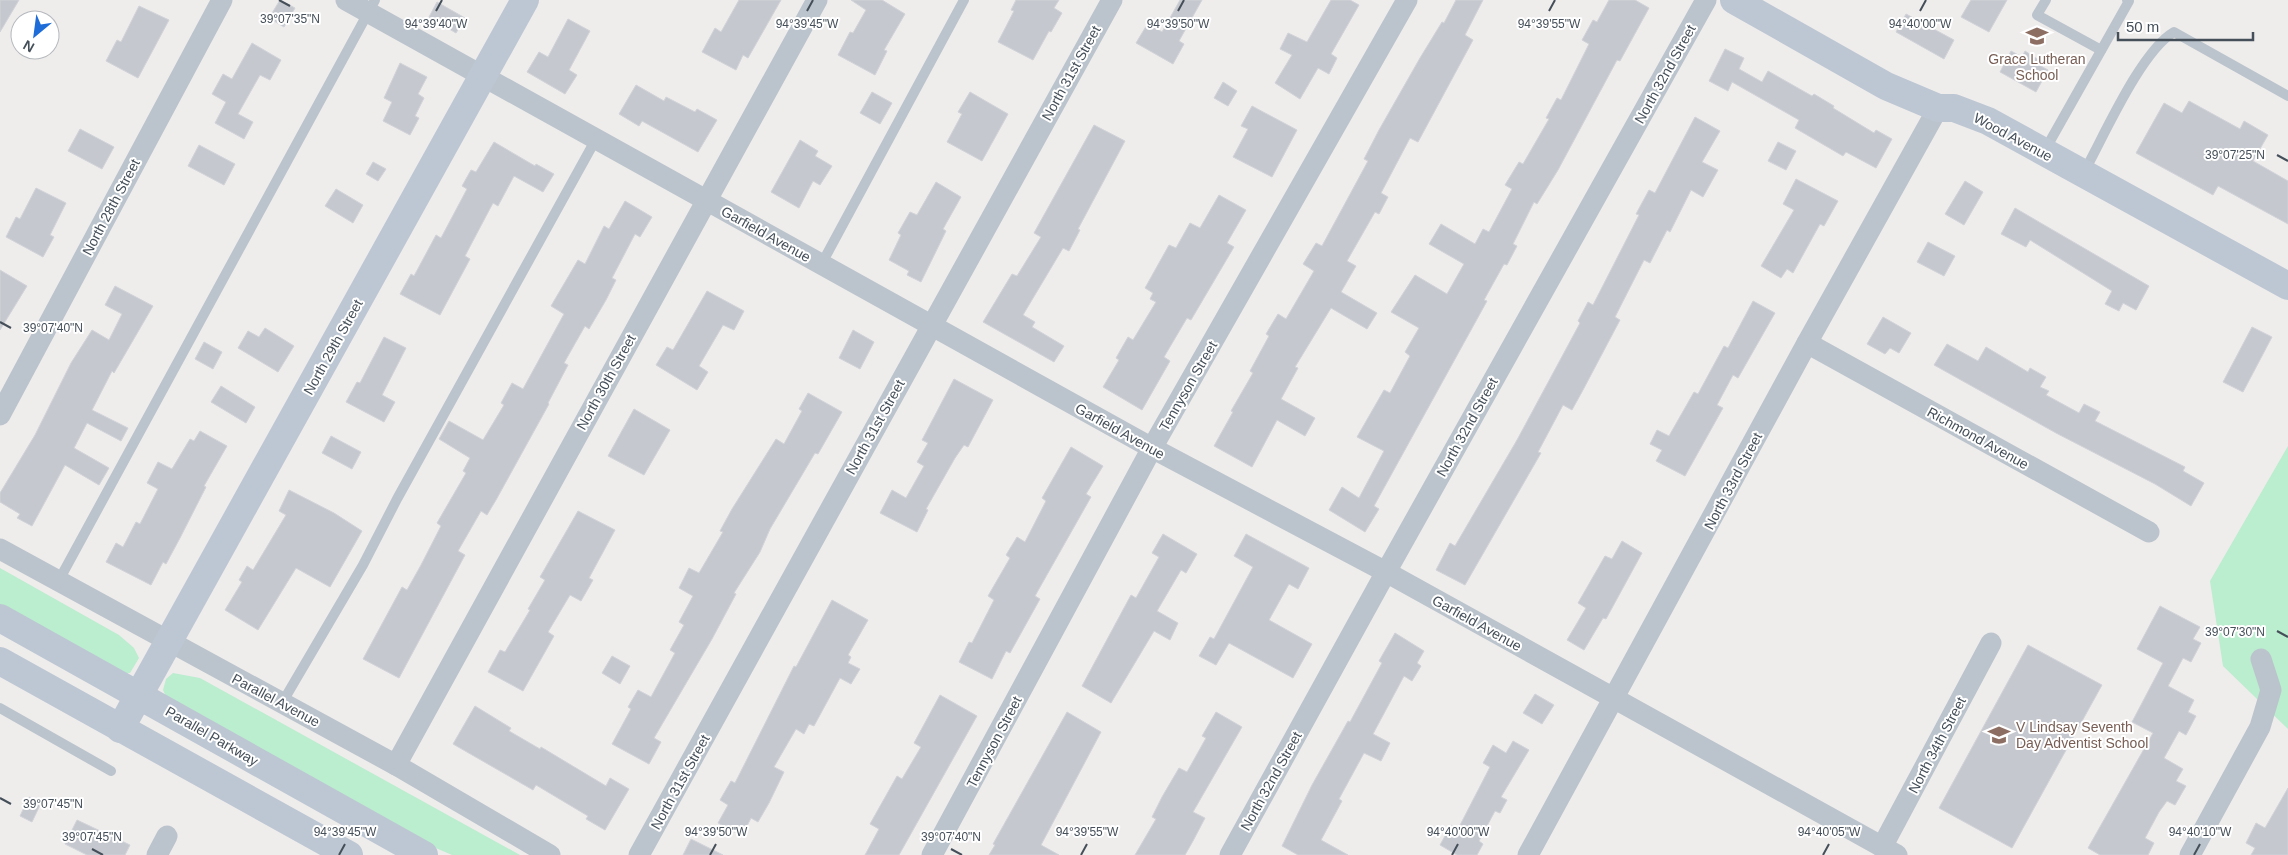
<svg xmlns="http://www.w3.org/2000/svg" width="2288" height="855" viewBox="0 0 2288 855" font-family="Arial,sans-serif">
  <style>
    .green { fill: #bbedcf }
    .building { fill: #c6c8cf; stroke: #d0d3d8 }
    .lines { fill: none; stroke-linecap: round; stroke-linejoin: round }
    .lane { stroke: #bbc4cc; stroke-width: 10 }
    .street { stroke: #bbc4cc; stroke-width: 21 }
    .secondary { stroke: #bdc7d3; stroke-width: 28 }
    .ticks { fill: none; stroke: #454f59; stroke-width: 2 }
    .labels { text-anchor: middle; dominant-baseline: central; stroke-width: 4; stroke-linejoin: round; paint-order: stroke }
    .education-label { font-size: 14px; fill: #785e54; stroke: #fff }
    .street-label { font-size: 14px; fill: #454f59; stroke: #fff }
    .ticks-label { font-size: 12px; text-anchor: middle; fill: #454f59; stroke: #fff; stroke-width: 4; stroke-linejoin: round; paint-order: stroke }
  </style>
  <rect width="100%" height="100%" fill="#efecec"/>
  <!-- green -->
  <g class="green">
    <path d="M2288,446V729L2223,666L2210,581Z"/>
    <path d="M0,568L119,635L134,648L139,658L130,673L121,674L0,609Z"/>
    <path d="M173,673L200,678L520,855H452L424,843L168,701L163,690L166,679Z"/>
  </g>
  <!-- building -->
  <g class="building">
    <path d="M0,0H19L0,32Z"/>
    <path d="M280,0L295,8L284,27L269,18Z"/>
    <path d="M739,0H781L748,58L743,55L736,70L702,52L715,28L721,32Z"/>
    <path d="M851,0H882L905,14L884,50L887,51L875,75L838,55L850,32L853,33L866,10Z"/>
    <path d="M1016,0H1059L1054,8L1062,13L1051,32L1049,31L1033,60L998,42L1014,11L1011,10Z"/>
    <path d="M1180,0H1202L1179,41L1184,44L1173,64L1136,43L1148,23L1162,32Z"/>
    <path d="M1331,0H1350L1359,5L1331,54L1337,58L1329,74L1318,68L1300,99L1275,83L1292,55L1280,49L1288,33L1307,42Z"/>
    <path d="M1456,0H1483L1465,35L1473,40L1418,142L1410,138L1381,193L1388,197L1379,214L1375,212L1347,261L1356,266L1341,292L1377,313L1367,329L1331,308L1295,367L1298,368L1281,399L1315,418L1305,436L1277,420L1252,467L1214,446L1233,412L1231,411L1253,373L1250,371L1269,336L1266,334L1278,314L1286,319L1314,271L1303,264L1316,243L1322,246L1368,161L1364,159L1379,130L1420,58L1442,22L1444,23Z"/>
    <path d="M1609,0H1635L1649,8L1620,61L1617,60L1558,170L1537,204L1534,202L1513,244L1517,246L1507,265L1504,264L1484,300L1487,301L1374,506L1379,509L1365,532L1329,510L1342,487L1359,498L1384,451L1357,437L1384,390L1390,393L1410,356L1405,352L1419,328L1391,312L1415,275L1447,294L1464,264L1429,244L1441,224L1475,244L1483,229L1489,232L1512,189L1505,185L1519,162L1523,164L1549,119L1546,118L1557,98L1561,100L1589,44L1582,40L1593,20L1597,22Z"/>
    <path d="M1971,0H2007L1989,32L1961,17Z"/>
    <path d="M437,2L465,18L456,33L429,17Z"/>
    <path d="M139,6L169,20L138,78L106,61L117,40L121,42Z"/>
    <path d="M1906,14L1954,40L1944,59L1896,32Z"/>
    <path d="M568,19L590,31L569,70L577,75L565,94L527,72L539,52L548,57Z"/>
    <path d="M252,43L281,60L270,80L260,75L238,114L253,122L244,139L215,123L226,102L212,94L223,74L232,79Z"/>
    <path d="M1725,49L1744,58L1739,69L1762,82L1768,71L1812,96L1814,94L1834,106L1833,108L1874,133L1876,130L1892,139L1876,168L1846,152L1843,156L1795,128L1799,120L1732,82L1728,91L1709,81Z"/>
    <path d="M2011,51L2022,57L2025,51L2039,60L2037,64L2048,70L2036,92L2000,72Z"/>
    <path d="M400,63L427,77L418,94L424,98L415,116L419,118L410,135L383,121L392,102L384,98Z"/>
    <path d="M1223,82L1237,91L1228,106L1214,98Z"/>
    <path d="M636,85L664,101L666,97L695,112L697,109L717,120L698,152L642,121L639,126L619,114Z"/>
    <path d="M872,92L892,103L880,124L860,113Z"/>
    <path d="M970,92L1008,114L982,161L947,142L962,114L958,112Z"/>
    <path d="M2189,101L2240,129L2244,121L2268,135L2253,161L2288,181V224L2218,186L2213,195L2136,153L2164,103L2182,113Z"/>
    <path d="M1252,106L1297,130L1272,177L1233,157L1248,129L1241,126Z"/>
    <path d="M1695,117L1720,131L1702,162L1718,170L1703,197L1691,190L1670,232L1667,230L1650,263L1644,260L1615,317L1620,320L1583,390L1572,410L1563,405L1538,452L1541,453L1465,585L1436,570L1450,543L1455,546L1517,440L1580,323L1578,321L1588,302L1593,305L1639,215L1636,214L1649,190L1655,193Z"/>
    <path d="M1094,125L1125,141L1078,229L1080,230L1069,251L1063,248L1023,315L1035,322L1032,327L1064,346L1054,362L983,322L1012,274L1017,276L1041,237L1034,233Z"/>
    <path d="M80,129L114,147L102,169L68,151Z"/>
    <path d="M800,140L818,151L815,156L832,166L820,185L813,181L799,208L771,192Z"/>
    <path d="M494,142L535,166L536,164L554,174L543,192L514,176L498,206L493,203L465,256L470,259L440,315L400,294L411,274L414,276L436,235L441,238L467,189L462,186L471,170L476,172Z"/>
    <path d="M1778,142L1796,151L1786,170L1768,161Z"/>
    <path d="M199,145L235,164L224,185L188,166Z"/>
    <path d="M373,162L386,169L378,181L366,174Z"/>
    <path d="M1796,179L1838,201L1824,226L1820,224L1793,273L1787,269L1781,278L1761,266L1794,210L1783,204Z"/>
    <path d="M1965,181L1983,192L1964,225L1945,214Z"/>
    <path d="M936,182L961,197L943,229L946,231L921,282L907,275L909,271L889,260L901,235L898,233L910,212L917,215Z"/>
    <path d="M36,188L66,203L50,235L54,237L43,257L6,237L16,217L20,219Z"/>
    <path d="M336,189L363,205L353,223L325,206Z"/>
    <path d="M1219,195L1246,210L1227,243L1234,247L1191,320L1187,318L1164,357L1170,361L1142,410L1103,387L1119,360L1116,358L1128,337L1133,340L1156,302L1150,299L1153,293L1145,288L1169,245L1176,248L1190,223L1200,228Z"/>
    <path d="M625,201L652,217L640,237L635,234L612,278L616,280L606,300L589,329L585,326L564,363L568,365L548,403L549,404L496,500L487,515L481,511L458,551L465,555L399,678L363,659L402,587L407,590L421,565L441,526L437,523L466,473L463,471L470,458L439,439L449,421L483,440L504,405L501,403L512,383L523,389L564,314L551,306L578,260L585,264L604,226L609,229Z"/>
    <path d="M2015,208L2149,286L2136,310L2123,303L2119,311L2105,304L2112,291L2030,240L2026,247L2001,234Z"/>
    <path d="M1928,242L1955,256L1944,276L1917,262Z"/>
    <path d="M0,270L27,286L0,330Z"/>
    <path d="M115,286L153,306L114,373L112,371L92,410L128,428L121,441L87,423L74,448L109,468L99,485L65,465L32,526L17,518L20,514L0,502V493L35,435L71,363L92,330L109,340L122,314L105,305Z"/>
    <path d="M707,291L744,311L734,330L723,325L699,366L708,372L697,390L656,365L667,347L673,350Z"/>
    <path d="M1753,301L1775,313L1738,378L1733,375L1717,405L1723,408L1685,476L1656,461L1662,450L1650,444L1657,430L1669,436L1694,392L1698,394L1724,346L1728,348Z"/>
    <path d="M1883,317L1911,333L1899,353L1890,348L1885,354L1867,344Z"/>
    <path d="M2252,327L2272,337L2243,392L2223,382Z"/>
    <path d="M265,328L294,346L278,372L238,348L248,331L259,337Z"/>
    <path d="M853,330L874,342L860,369L839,358Z"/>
    <path d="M384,337L406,348L382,395L395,402L384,422L346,402L357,382L360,383Z"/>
    <path d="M204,342L222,352L213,369L195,359Z"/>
    <path d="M1947,344L1978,361L1986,347L2028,372L2030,368L2046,377L2040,387L2049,391L2046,395L2079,413L2084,404L2100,412L2095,421L2185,467L2183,471L2204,483L2191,506L2155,484L2056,433L1934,365Z"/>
    <path d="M954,379L993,400L968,447L964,445L955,458L926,509L928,510L917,532L880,513L892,490L906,498L924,466L917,462L928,443L922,440Z"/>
    <path d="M221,386L255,407L246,423L211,402Z"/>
    <path d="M808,393L842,412L818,454L815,453L770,529L760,552L734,593L736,594L712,639L654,738L661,742L649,764L612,744L631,709L628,707L638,690L651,697L675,653L670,650L684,625L679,622L693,596L679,588L689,568L699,573L723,532L720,531L732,509L771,447L776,439L784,444L802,411L799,409Z"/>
    <path d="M634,409L670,430L644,475L608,456Z"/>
    <path d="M200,431L227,446L204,486L206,487L180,538L166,564L163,562L151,585L106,562L116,543L123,547L136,522L140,524L158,489L147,483L158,462L172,469L190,439L194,441Z"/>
    <path d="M331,436L361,452L352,469L322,453Z"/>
    <path d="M1071,447L1103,466L1086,494L1091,497L1035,596L1040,599L1010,653L1006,651L992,679L959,662L969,642L972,643L994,600L988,596L1010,558L1006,555L1017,537L1025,542L1046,501L1042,498Z"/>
    <path d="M289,490L334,513L362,531L330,587L296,568L258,630L225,610L242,582L239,580L247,566L253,570L286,515L279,511Z"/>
    <path d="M578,511L615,530L589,578L593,580L581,601L570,595L548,632L554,636L523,691L488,672L500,650L505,652L530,610L528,609L545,580L540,577Z"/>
    <path d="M1163,534L1197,554L1186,573L1181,570L1157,611L1178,623L1170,640L1154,631L1111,703L1082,686L1131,595L1136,598L1159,557L1152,553Z"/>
    <path d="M1246,534L1309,568L1298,589L1289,584L1269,620L1312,644L1293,678L1229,643L1216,665L1199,656L1210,637L1214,639L1253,567L1234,556Z"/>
    <path d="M1622,541L1642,553L1606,619L1603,618L1584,650L1567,640L1586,608L1578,603L1605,556L1612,559Z"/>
    <path d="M832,600L868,620L848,655L851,657L848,663L860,669L851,684L840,678L814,726L809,724L804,734L796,729L774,767L784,772L769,803L758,822L751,818L742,836L718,823L728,805L720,800L731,781L735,783L794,666L796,667Z"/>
    <path d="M2160,606L2200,627L2193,639L2201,643L2191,662L2183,658L2168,686L2194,700L2188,712L2196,716L2186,735L2179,731L2164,758L2183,769L2176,781L2186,786L2175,805L2167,801L2159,812L2145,838L2154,843L2148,855H2100L2088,848L2153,733L2132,722L2163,663L2137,649Z"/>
    <path d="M1395,633L1424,651L1417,663L1421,666L1412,681L1404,676L1373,734L1390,743L1381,761L1364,753L1339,799L1342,801L1321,840L1348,855H1298L1282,846L1312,785L1348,721L1350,722L1382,663L1379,661Z"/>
    <path d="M2028,645L2102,685L2012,848L1939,808Z"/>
    <path d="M612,656L630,666L620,684L602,673Z"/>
    <path d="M1535,694L1554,705L1542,724L1523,713Z"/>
    <path d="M940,695L977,716L899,855H865L879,829L870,824L897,776L902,779L921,747L914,743Z"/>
    <path d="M475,706L511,728L509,731L540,749L541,747L606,786L610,778L629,789L605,830L586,819L588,816L536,785L533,790L453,744Z"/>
    <path d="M1067,712L1101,732L1041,845L1059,855H989L995,845L993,844Z"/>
    <path d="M1216,712L1242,727L1193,812L1205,818L1193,841L1185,855H1135L1156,819L1152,817L1162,797L1179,768L1187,772L1206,738L1202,736Z"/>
    <path d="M1513,741L1529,750L1501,797L1507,800L1500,813L1495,811L1479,841L1483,844L1477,855H1457L1440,845L1451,825L1458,829L1490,767L1483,763L1493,745L1506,753Z"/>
    <path d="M2288,788V855H2251L2255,848L2246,843L2256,823L2265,828Z"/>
    <path d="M29,797L41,803L32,822L20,816Z"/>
    <path d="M77,820L130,845L125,855H87L65,844Z"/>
    <path d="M691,839L723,855H683Z"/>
  </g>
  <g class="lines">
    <!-- lane -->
    <g class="lane">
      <path d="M2046,0L2037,15L2101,50"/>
      <path d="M2045,150L2129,1L2127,0"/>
      <path d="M2084,172C2104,136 2141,51 2174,32L2288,96"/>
      <path d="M821,265L964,0"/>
      <path d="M58,582L375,0"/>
      <path d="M282,703L363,565L397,499L596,139"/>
      <path d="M0,708L111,771"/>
    </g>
    <!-- street -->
    <g class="street">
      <path d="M346,0L1152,448L1386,572L1897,855"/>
      <path d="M1807,343L2149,532"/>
      <path d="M0,415L222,0"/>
      <path d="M0,549L396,765L550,855"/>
      <path d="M396,765L817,0"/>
      <path d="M1882,847L1991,643"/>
      <path d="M157,855L167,836"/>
      <path d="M639,855L1112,0"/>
      <path d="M932,855L1152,448L1407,0"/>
      <path d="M1230,855L1386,572L1706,0"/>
      <path d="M1528,855L1807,343L1938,108"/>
      <path d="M2190,855L2260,727L2271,690L2261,659"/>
    </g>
    <!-- secondary -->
    <g class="secondary">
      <path d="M1734,0L1886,86L1938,108H1954L1988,121L2288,286"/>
      <path d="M0,618L424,855"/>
      <path d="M0,661L349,855"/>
      <path d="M120,729L525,0"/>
    </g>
  </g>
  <!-- ticks -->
  <path class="ticks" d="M279,0L290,6M436,11L442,0M807,11L813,0M1178,11L1184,0M1549,11L1555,0M1920,11L1926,0M2277,155L2288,161M0,322L11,328M2277,631L2288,637M0,798L11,804M92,849L103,855M951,849L962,855M339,855L345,844M710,855L716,844M1081,855L1087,844M1452,855L1458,844M1823,855L1829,844M2194,855L2200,844"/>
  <!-- icons -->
  <defs>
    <g id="school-bare" transform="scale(1.725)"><path d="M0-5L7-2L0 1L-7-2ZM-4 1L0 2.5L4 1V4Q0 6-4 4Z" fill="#8d6e63" stroke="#fff" stroke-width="2.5" paint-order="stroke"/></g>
  </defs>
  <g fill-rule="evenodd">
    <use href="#school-bare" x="2037" y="36"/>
    <use href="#school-bare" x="1999" y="735"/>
  </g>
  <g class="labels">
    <!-- education labels -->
    <g class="education-label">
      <text x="2037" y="59">Grace Lutheran<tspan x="2037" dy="16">School</tspan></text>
      <text x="2016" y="727" text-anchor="start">V Lindsay Seventh<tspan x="2016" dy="16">Day Adventist School</tspan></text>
    </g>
    <!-- street labels -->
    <g class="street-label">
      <text transform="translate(1071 73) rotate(-61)">North 31st Street</text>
      <text transform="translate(1665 74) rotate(-61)">North 32nd Street</text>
      <text transform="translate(2013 137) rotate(28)">Wood Avenue</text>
      <text transform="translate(111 207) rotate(-62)">North 28th Street</text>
      <text transform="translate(766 234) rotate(29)">Garfield Avenue</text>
      <text transform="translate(333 347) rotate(-61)">North 29th Street</text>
      <text transform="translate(606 382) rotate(-61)">North 30th Street</text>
      <text transform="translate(1188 386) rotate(-60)">Tennyson Street</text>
      <text transform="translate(875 427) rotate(-61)">North 31st Street</text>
      <text transform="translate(1467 427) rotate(-61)">North 32nd Street</text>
      <text transform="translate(1120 431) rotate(29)">Garfield Avenue</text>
      <text transform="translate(1978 438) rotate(29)">Richmond Avenue</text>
      <text transform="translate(1733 481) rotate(-62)">North 33rd Street</text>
      <text transform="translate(1477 623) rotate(29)">Garfield Avenue</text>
      <text transform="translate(276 700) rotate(28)">Parallel Avenue</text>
      <text transform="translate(212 736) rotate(30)">Parallel Parkway</text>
      <text transform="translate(994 742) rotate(-62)">Tennyson Street</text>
      <text transform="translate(1937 745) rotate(-62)">North 34th Street</text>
      <text transform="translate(1271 781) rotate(-61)">North 32nd Street</text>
      <text transform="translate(680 782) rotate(-61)">North 31st Street</text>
    </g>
  </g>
  <g class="ticks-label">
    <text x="290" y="23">39°07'35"N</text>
    <text x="436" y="28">94°39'40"W</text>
    <text x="807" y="28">94°39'45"W</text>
    <text x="1178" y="28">94°39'50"W</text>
    <text x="1549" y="28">94°39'55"W</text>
    <text x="1920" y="28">94°40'00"W</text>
    <text x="2235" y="159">39°07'25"N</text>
    <text x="53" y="332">39°07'40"N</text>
    <text x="2235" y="636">39°07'30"N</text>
    <text x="53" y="808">39°07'45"N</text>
    <text x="345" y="836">94°39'45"W</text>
    <text x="716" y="836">94°39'50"W</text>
    <text x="1087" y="836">94°39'55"W</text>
    <text x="1458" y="836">94°40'00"W</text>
    <text x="1829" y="836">94°40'05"W</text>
    <text x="2200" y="836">94°40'10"W</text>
    <text x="92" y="841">39°07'45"N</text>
    <text x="951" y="841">39°07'40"N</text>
  </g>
  <!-- north arrow -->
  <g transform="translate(35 35) rotate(209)"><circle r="24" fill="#ffffff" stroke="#b5b9bd"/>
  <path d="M0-4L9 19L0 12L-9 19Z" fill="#1e6cd8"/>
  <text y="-8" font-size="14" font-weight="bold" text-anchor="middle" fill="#454f59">N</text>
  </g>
  <!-- scale -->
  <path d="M2118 32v8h135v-8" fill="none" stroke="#454f59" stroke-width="2.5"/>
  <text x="2126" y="32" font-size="15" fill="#454f59" stroke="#ffffff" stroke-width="4" paint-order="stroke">50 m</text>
</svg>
